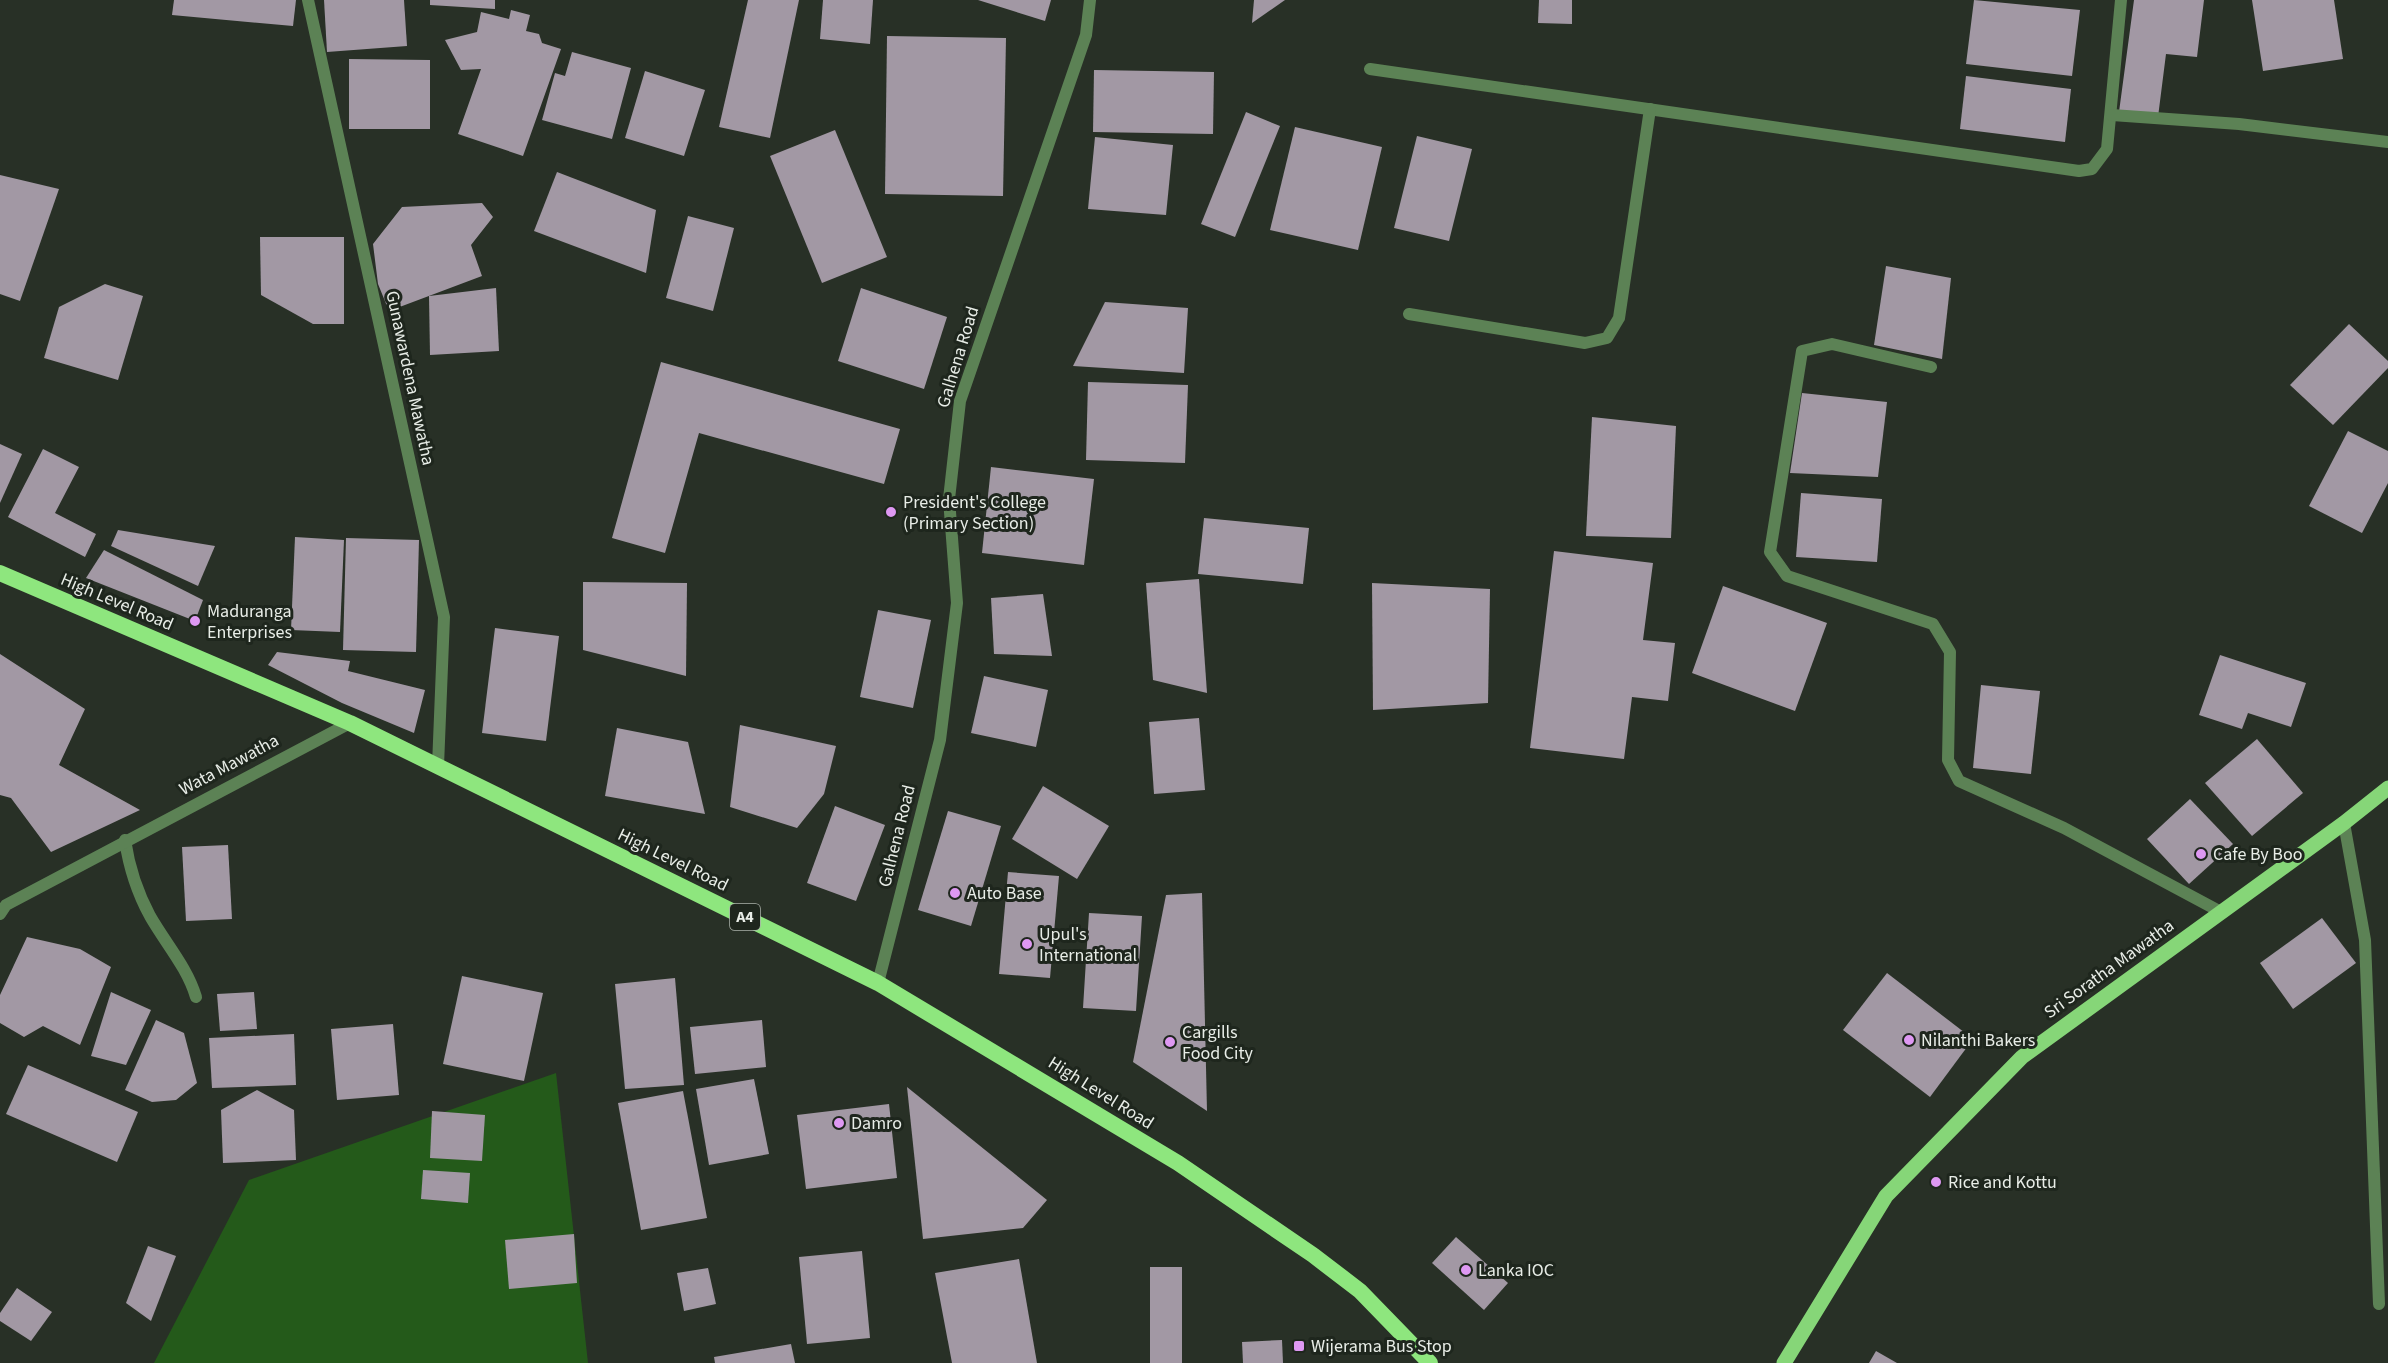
<svg xmlns="http://www.w3.org/2000/svg" width="2388" height="1363" viewBox="0 0 2388 1363" font-family="'Source Sans 3',sans-serif">
  <style>
    .green { fill: #245a1a }
    .building { fill: #a298a4 }
    .lines { fill: none; stroke-linecap: round; stroke-linejoin: round }
    .service { stroke: #5c8255; stroke-width: 12 }
    .minor { stroke: #5c8255; stroke-width: 12 }
    .primary { stroke: #86d678; stroke-width: 15 }
    .trunk { stroke: #8ee67e; stroke-width: 16 }
    .poi-dot { fill: #de98f2; stroke: #1e261d; stroke-width: 2 }
    .labels { text-anchor: middle; dominant-baseline: central; stroke-width: 6; stroke-linejoin: round; paint-order: stroke }
    .shield { fill: #1e261d; stroke: #abb1aa; stroke-width: 1.5 }
    .shield-label { font-size: 16px; font-weight: bold; fill: #e8ede7 }
    .street-label { font-size: 18px; fill: #e8ede7; stroke: #1e261d }
    .poi-label { font-size: 18px; fill: #e8ede7; stroke: #1e261d; text-anchor: start }
  </style>
  <rect width="100%" height="100%" fill="#283026"/>
  <!-- green -->
  <path class="green" d="M556,1073L588,1363H154L249,1180Z"/>
  <!-- building -->
  <g class="building">
    <path d="M174,0H296L293,26L172,15Z"/>
    <path d="M324,0H404L407,46L327,52Z"/>
    <path d="M430,0H495V9L430,5Z"/>
    <path d="M748,0H799L770,138L719,127Z"/>
    <path d="M823,0H873L870,44L820,39Z"/>
    <path d="M978,0H1051L1045,21Z"/>
    <path d="M1254,0H1285L1252,23Z"/>
    <path d="M1539,0H1572V24L1538,23Z"/>
    <path d="M1974,0L2080,10L2072,76L1966,64Z"/>
    <path d="M2134,0H2204L2197,57L2166,54L2158,117L2119,112Z"/>
    <path d="M2252,0H2334L2343,59L2263,71Z"/>
    <path d="M511,10L530,15L526,31L539,34L542,43L561,49L523,156L458,134L481,69L461,70L445,40L477,32L481,12L509,19Z"/>
    <path d="M887,36L1006,38L1003,196L885,194Z"/>
    <path d="M572,52L631,68L612,139L542,120L555,73L565,76Z"/>
    <path d="M349,59L430,60V129H349Z"/>
    <path d="M1094,70L1214,72L1213,134L1093,132Z"/>
    <path d="M645,71L705,90L684,156L625,138Z"/>
    <path d="M1966,76L2071,89L2065,142L1960,129Z"/>
    <path d="M1246,112L1280,126L1235,237L1201,224Z"/>
    <path d="M1295,127L1382,147L1358,250L1270,230Z"/>
    <path d="M835,130L887,257L822,283L770,156Z"/>
    <path d="M1417,136L1472,149L1449,241L1394,228Z"/>
    <path d="M1095,137L1173,145L1166,215L1088,209Z"/>
    <path d="M557,172L656,210L646,273L534,231Z"/>
    <path d="M0,175L59,189L20,301L0,294Z"/>
    <path d="M482,203L493,217L471,245L482,276L389,311L378,284L373,244L402,207Z"/>
    <path d="M688,216L734,228L713,311L666,298Z"/>
    <path d="M260,237H344V324H313L261,295Z"/>
    <path d="M1886,266L1951,278L1942,359L1874,345Z"/>
    <path d="M105,284L143,296L118,380L44,358L59,307Z"/>
    <path d="M496,288L499,351L430,355L429,296Z"/>
    <path d="M861,288L947,317L924,389L838,361Z"/>
    <path d="M1105,302L1188,308L1184,373L1073,366Z"/>
    <path d="M2349,324L2388,361V368L2333,425L2290,385Z"/>
    <path d="M661,362L900,429L884,484L699,433L665,553L612,538Z"/>
    <path d="M1088,382L1188,385L1185,463L1086,460Z"/>
    <path d="M1802,393L1887,402L1878,477L1790,473Z"/>
    <path d="M1592,417L1676,426L1671,538L1586,536Z"/>
    <path d="M2348,431L2388,451V483L2362,533L2309,506Z"/>
    <path d="M0,444L22,454L0,503Z"/>
    <path d="M43,449L79,467L55,513L96,534L85,557L8,517Z"/>
    <path d="M991,467L1094,479L1084,565L982,553Z"/>
    <path d="M1801,493L1882,499L1877,562L1796,557Z"/>
    <path d="M1204,518L1309,528L1303,584L1198,574Z"/>
    <path d="M118,530L215,546L198,586L111,546Z"/>
    <path d="M295,537L344,540L340,632L291,630Z"/>
    <path d="M346,538L419,540L416,652L343,650Z"/>
    <path d="M104,550L203,600L195,621L86,578Z"/>
    <path d="M1554,551L1653,563L1643,640L1675,643L1668,701L1632,697L1624,759L1530,748Z"/>
    <path d="M1199,579L1207,693L1153,680L1146,583Z"/>
    <path d="M583,582L687,583L686,676L583,650Z"/>
    <path d="M1372,583L1490,589L1488,703L1373,710Z"/>
    <path d="M1723,586L1827,623L1795,711L1692,673Z"/>
    <path d="M1043,594L1052,656L994,654L991,598Z"/>
    <path d="M878,610L931,620L913,708L860,697Z"/>
    <path d="M495,628L559,636L546,741L482,733Z"/>
    <path d="M277,652L350,661L348,671L425,690L414,733L342,703L268,665Z"/>
    <path d="M0,654L85,709L59,765L140,810L51,852L11,798L0,795Z"/>
    <path d="M2220,655L2306,683L2291,727L2248,713L2242,729L2199,715Z"/>
    <path d="M984,676L1048,690L1036,747L971,733Z"/>
    <path d="M1981,685L2040,691L2031,774L1973,768Z"/>
    <path d="M1199,718L1205,790L1154,794L1149,722Z"/>
    <path d="M740,725L836,746L824,794L797,828L730,807Z"/>
    <path d="M617,728L688,742L705,814L605,796Z"/>
    <path d="M2257,739L2303,793L2252,836L2205,783Z"/>
    <path d="M1043,786L1109,826L1077,879L1012,839Z"/>
    <path d="M2190,799L2233,844L2189,884L2147,839Z"/>
    <path d="M835,806L885,825L856,901L807,883Z"/>
    <path d="M948,811L1001,826L971,926L918,910Z"/>
    <path d="M228,845L232,919L186,921L182,847Z"/>
    <path d="M1008,872L1059,876L1050,978L999,974Z"/>
    <path d="M1202,893L1207,1111L1133,1062L1166,895Z"/>
    <path d="M1089,913L1142,916L1136,1011L1083,1008Z"/>
    <path d="M2322,918L2356,963L2293,1009L2260,963Z"/>
    <path d="M27,937L80,949L111,967L80,1045L43,1026L24,1037L0,1023V995Z"/>
    <path d="M1887,973L1973,1039L1930,1097L1843,1030Z"/>
    <path d="M462,976L543,993L524,1081L443,1064Z"/>
    <path d="M675,978L684,1085L625,1089L615,984Z"/>
    <path d="M111,992L151,1010L126,1065L91,1056Z"/>
    <path d="M254,992L257,1029L220,1031L217,994Z"/>
    <path d="M156,1020L184,1033L197,1083L176,1100L152,1102L125,1090Z"/>
    <path d="M762,1020L766,1067L695,1074L690,1027Z"/>
    <path d="M393,1024L399,1095L337,1100L331,1029Z"/>
    <path d="M294,1034L296,1085L212,1088L209,1038Z"/>
    <path d="M28,1065L138,1112L117,1162L6,1114Z"/>
    <path d="M754,1079L769,1154L709,1165L696,1089Z"/>
    <path d="M907,1087L1047,1200L1023,1228L923,1239Z"/>
    <path d="M257,1090L294,1110L296,1160L223,1163L221,1110Z"/>
    <path d="M683,1091L707,1218L641,1230L618,1103Z"/>
    <path d="M889,1104L897,1178L806,1189L797,1115Z"/>
    <path d="M432,1111L485,1115L482,1161L430,1158Z"/>
    <path d="M423,1170L470,1173L468,1203L421,1199Z"/>
    <path d="M574,1234L577,1283L509,1289L505,1240Z"/>
    <path d="M1456,1237L1508,1283L1484,1310L1432,1263Z"/>
    <path d="M148,1246L176,1256L151,1321L126,1303Z"/>
    <path d="M862,1251L870,1338L807,1344L799,1257Z"/>
    <path d="M1019,1259L1037,1363H952L935,1273Z"/>
    <rect x="1150" y="1267" width="32" height="96"/>
    <path d="M708,1268L716,1304L684,1311L677,1273Z"/>
    <path d="M17,1288L52,1312L31,1341L0,1321V1313Z"/>
    <path d="M1282,1340L1283,1363H1243L1242,1342Z"/>
    <path d="M791,1344L795,1363H715L714,1357Z"/>
    <path d="M1876,1351L1897,1363H1869Z"/>
  </g>
  <g class="lines">
    <!-- service -->
    <g class="service">
      <path d="M1370,69L2079,171L2092,169L2107,149L2121,0"/>
      <path d="M1409,314L1585,343L1607,338L1619,318L1650,109"/>
      <path d="M1931,367L1832,344L1802,351L1770,552L1787,576L1933,624L1950,652L1948,760L1959,781L2064,828L2221,912"/>
      <path d="M2344,823L2365,940L2379,1304"/>
    </g>
    <!-- minor -->
    <g class="minor">
      <path d="M308,0L444,617L438,766"/>
      <path d="M2112,115L2239,124L2388,142"/>
      <path d="M125,840C129,867 137,892 150,916C166,944 187,967 196,997"/>
      <path d="M0,914L6,905L350,723"/>
      <path d="M878,983L940,740L957,603L949,499L960,401L1086,35L1090,0"/>
    </g>
    <!-- primary -->
    <path class="primary" d="M1784,1363L1886,1196L2022,1057L2344,823L2388,788"/>
    <!-- trunk -->
    <path class="trunk" d="M0,573L350,723L878,983L1178,1163L1313,1255L1360,1291L1430,1363"/>
  </g>
  <!-- markers -->
  <g class="poi-dot">
    <circle cx="891" cy="512" r="6"/>
    <circle cx="195" cy="621" r="6"/>
    <circle cx="2201" cy="854" r="6"/>
    <circle cx="955" cy="893" r="6"/>
    <circle cx="1027" cy="944" r="6"/>
    <circle cx="1909" cy="1040" r="6"/>
    <circle cx="1170" cy="1042" r="6"/>
    <circle cx="839" cy="1123" r="6"/>
    <circle cx="1936" cy="1182" r="6"/>
    <circle cx="1466" cy="1270" r="6"/>
    <rect x="1293" y="1340" width="12" height="12" rx="3"/>
  </g>
  <g class="labels">
    <!-- shield labels -->
    <rect class="shield" x="730" y="904" width="30" height="26" rx="4.5"/>
    <g class="shield-label">
      <text x="745" y="917">A4</text>
    </g>
    <!-- street labels -->
    <g class="street-label">
      <text transform="translate(958 357) rotate(-73)">Galhena Road</text>
      <text transform="translate(410 378) rotate(78)">Gunawardena Mawatha</text>
      <text transform="translate(117 602) rotate(23)">High Level Road</text>
      <text transform="translate(229 765) rotate(-28)">Wata Mawatha</text>
      <text transform="translate(897 836) rotate(-76)">Galhena Road</text>
      <text transform="translate(673 860) rotate(26)">High Level Road</text>
      <text transform="translate(2109 969) rotate(-36)">Sri Soratha Mawatha</text>
      <text transform="translate(1101 1093) rotate(32)">High Level Road</text>
    </g>
    <!-- poi labels -->
    <g class="poi-label">
      <text x="903" y="502">President's College<tspan x="903" dy="21">(Primary Section)</tspan></text>
      <text x="207" y="611">Maduranga<tspan x="207" dy="21">Enterprises</tspan></text>
      <text x="2213" y="854">Cafe By Boo</text>
      <text x="967" y="893">Auto Base</text>
      <text x="1039" y="934">Upul's<tspan x="1039" dy="21">International</tspan></text>
      <text x="1182" y="1032">Cargills<tspan x="1182" dy="21">Food City</tspan></text>
      <text x="1921" y="1040">Nilanthi Bakers</text>
      <text x="851" y="1123">Damro</text>
      <text x="1948" y="1182">Rice and Kottu</text>
      <text x="1478" y="1270">Lanka IOC</text>
      <text x="1311" y="1346">Wijerama Bus Stop</text>
    </g>
  </g>
</svg>
